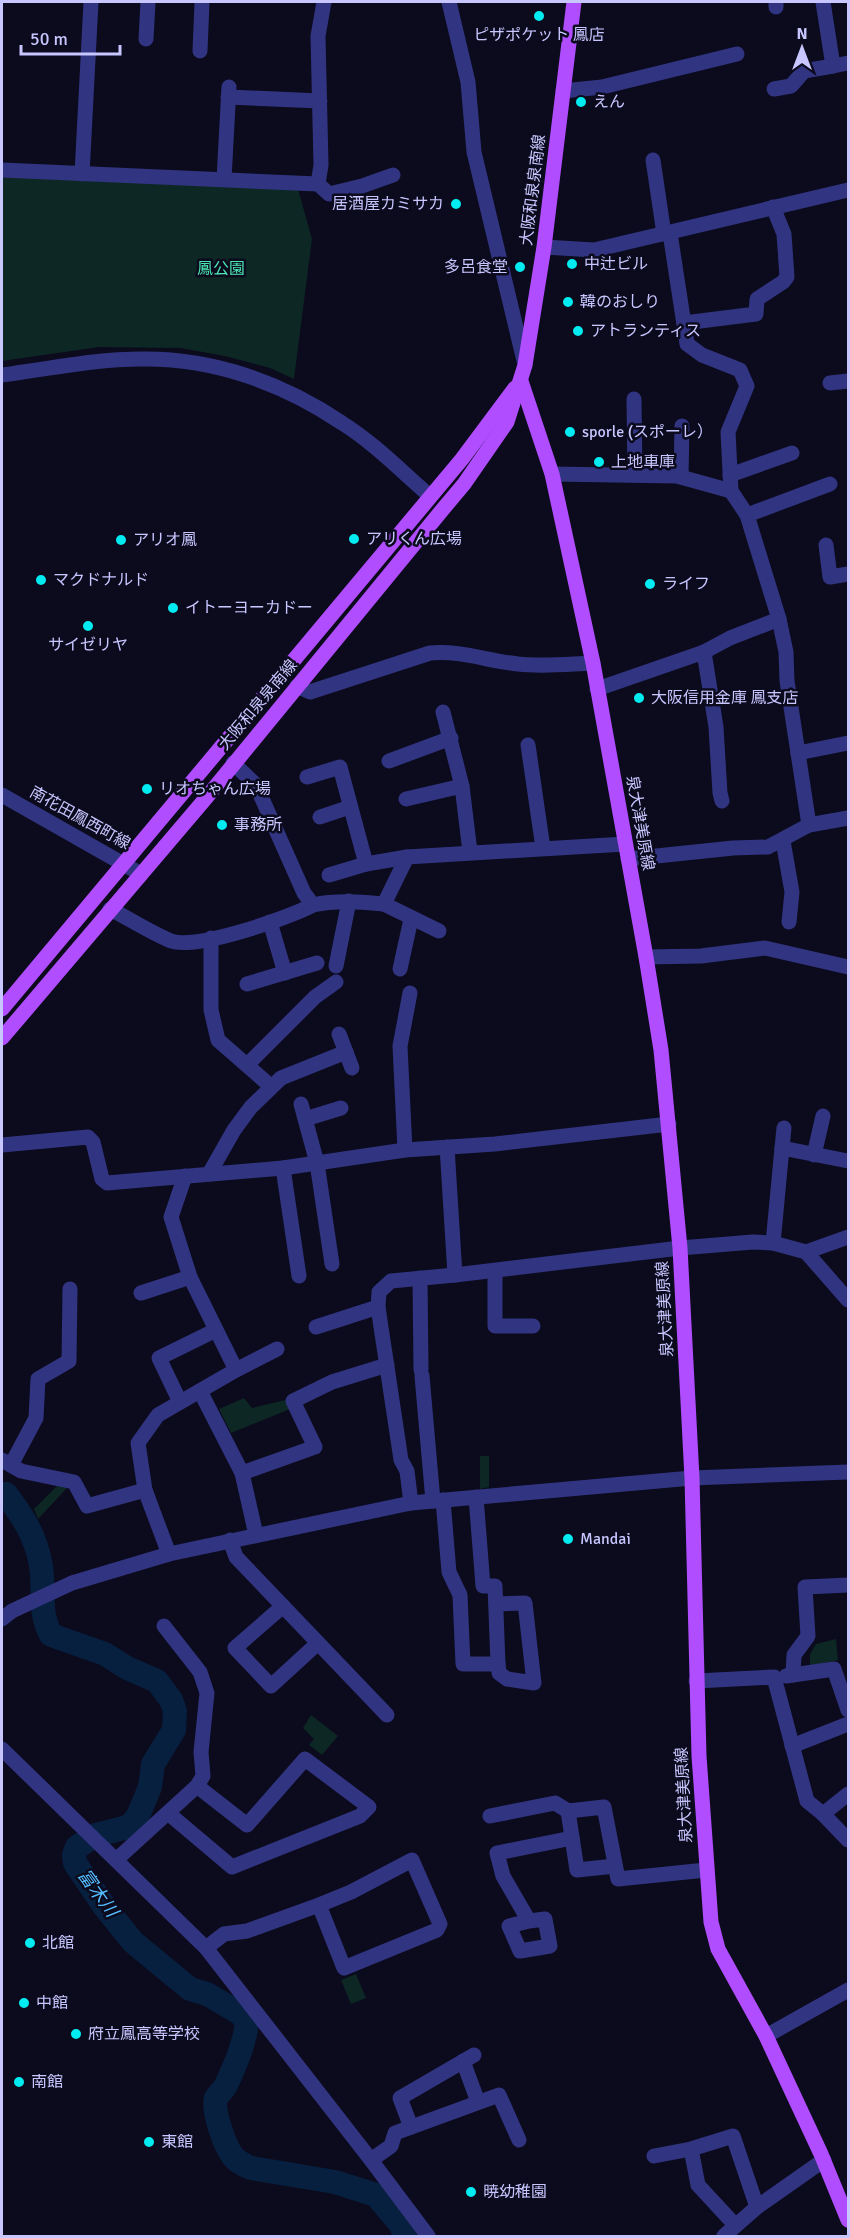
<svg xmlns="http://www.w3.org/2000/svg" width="850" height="2238" viewBox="0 0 850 2238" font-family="Signika,'Noto Sans JP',sans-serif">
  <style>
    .green { fill: #0d2724 }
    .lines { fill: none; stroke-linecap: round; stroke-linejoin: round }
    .river { stroke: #07203f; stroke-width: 24 }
    .minor { stroke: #313480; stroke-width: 15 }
    .major { stroke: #af4dff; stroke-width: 15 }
    .poi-dot { fill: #00ecf1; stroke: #0c0a1d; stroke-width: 2 }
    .labels { text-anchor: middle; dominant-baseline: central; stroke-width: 5; stroke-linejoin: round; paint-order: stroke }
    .poi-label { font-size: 16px; fill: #c8c6ff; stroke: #0c0a1d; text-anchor: start }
    .street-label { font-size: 16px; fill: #c8c6ff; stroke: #0c0a1d }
    .park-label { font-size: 16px; fill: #4ae7b3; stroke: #0c0a1d }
    .water-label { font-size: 18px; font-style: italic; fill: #54bdff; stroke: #0c0a1d }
  </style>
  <rect width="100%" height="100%" fill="#0c0a1d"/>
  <!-- green -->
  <g class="green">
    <path d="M2,176L298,189L312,239L294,379L270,368L225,356L180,348L99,347L2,361Z"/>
    <path d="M244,1398L252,1408L285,1400L290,1409L231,1433L219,1409Z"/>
    <path d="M480,1456H489V1487L480,1489Z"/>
    <path d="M58,1485L67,1488L38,1519L34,1509Z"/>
    <path d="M836,1639L838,1660L810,1666V1654L816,1644Z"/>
    <path d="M311,1715L338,1736L322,1755L309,1745L314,1739L303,1728Z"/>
    <path d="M356,1974L366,1998L351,2004L341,1980Z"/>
  </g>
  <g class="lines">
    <!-- river -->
    <path class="river" d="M2,1494H6C23,1517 36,1536 41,1566C45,1591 38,1611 51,1635L105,1654L127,1668L157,1681L171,1700L175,1711L174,1730L153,1764L150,1787L138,1816L132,1824L124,1828L96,1835L77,1847L74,1855L75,1863L104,1906L133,1942L190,1989L207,1994L241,2014L247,2022C245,2042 236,2064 227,2083C225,2089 219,2093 216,2098C212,2110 225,2146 232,2155C237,2162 244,2165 251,2168L335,2182L376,2195L401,2225L405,2236"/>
    <!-- minor -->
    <g class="minor">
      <path d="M449,2L468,82L474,152L525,365"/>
      <path d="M776,2V7"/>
      <path d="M823,2L833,66L848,63"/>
      <path d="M146,39L148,2"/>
      <path d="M200,51L202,2"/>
      <path d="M774,89L791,86L804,71L833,66"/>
      <path d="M563,91L602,87L737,54"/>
      <path d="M228,97L320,101"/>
      <path d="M653,160L664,234"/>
      <path d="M2,170L318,184L329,194L362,186L393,175"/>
      <path d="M82,174L91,2"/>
      <path d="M224,179L229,87"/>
      <path d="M318,184L321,165L318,36L324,2"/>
      <path d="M670,233L687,344L702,355L740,370L747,386L728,432L731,491L747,515L779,619L786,652L787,681L809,825"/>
      <path d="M544,247L594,250L848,190"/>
      <path d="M684,323L756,314L757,299L783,282L787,277L784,234L773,207"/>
      <path d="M2,375C48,369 95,359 142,359C213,358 283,383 342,423C374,443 401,471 430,496"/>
      <path d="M830,383L848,381"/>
      <path d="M634,399L635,475"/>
      <path d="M552,474L677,476L731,491"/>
      <path d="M730,475L792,453"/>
      <path d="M681,477L682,426"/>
      <path d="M747,515L830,484"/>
      <path d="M826,545L830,577L848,574"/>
      <path d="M704,652L716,727L720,793L722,801"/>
      <path d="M297,686L310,692L430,653C460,650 488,661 518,664C543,667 568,664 593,663"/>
      <path d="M597,689L704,652L730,638L779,619"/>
      <path d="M443,712L462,786L470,852"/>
      <path d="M528,745L543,848"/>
      <path d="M798,753L848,743"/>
      <path d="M389,761L451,738"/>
      <path d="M233,763L256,785L304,893L313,905C337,900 360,902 384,904L407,857L625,844"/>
      <path d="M307,777L340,767L366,864"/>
      <path d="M2,795L141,874"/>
      <path d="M406,799L462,786"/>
      <path d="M320,817L350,807"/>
      <path d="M783,841L792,892L789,922"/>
      <path d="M628,859L733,848L768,847L809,825L848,818"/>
      <path d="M329,875L366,864L407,857"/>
      <path d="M384,904L439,931"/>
      <path d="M110,909C130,919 151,933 171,941C197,950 288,918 313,905"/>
      <path d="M270,922L285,973"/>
      <path d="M211,938V1010L218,1040L267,1083"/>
      <path d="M646,957L701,956L765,948L848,967"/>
      <path d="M336,966L349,901"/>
      <path d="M400,969L411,919"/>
      <path d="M247,984L317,963"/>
      <path d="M339,1034L352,1068"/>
      <path d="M247,1065L315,997L336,982"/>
      <path d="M301,1104L317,1163L332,1264"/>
      <path d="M305,1119L341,1108"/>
      <path d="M2,1145L88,1137L93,1142L102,1179L107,1183L283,1168L405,1150L495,1144L669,1124"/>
      <path d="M447,1147L455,1275"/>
      <path d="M782,1148L784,1128"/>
      <path d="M405,1150L400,1046L410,993"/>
      <path d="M814,1155L823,1116"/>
      <path d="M283,1168L299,1276"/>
      <path d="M209,1174L234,1130L251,1107L281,1078L346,1052"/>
      <path d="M185,1176L171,1217L190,1277L236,1370"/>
      <path d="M773,1243L782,1148L848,1161"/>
      <path d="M806,1252L848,1237"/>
      <path d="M495,1271V1326H533"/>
      <path d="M420,1278L421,1370"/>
      <path d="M141,1293L190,1277"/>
      <path d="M316,1327L378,1307"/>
      <path d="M422,1376L433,1501"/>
      <path d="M200,1391L242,1473L256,1535"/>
      <path d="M180,1402L159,1358L216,1330"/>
      <path d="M2,1460L21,1471L74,1482L87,1506L145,1490"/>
      <path d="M11,1465L36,1418L38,1379L69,1361L70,1289"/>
      <path d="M242,1473L315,1447L293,1401L332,1382L387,1365"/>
      <path d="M476,1497L483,1586H495L498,1664"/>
      <path d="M443,1500L449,1572L460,1595L463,1664H498L499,1673L507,1679L534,1683L525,1603L496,1604"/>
      <path d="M411,1503L407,1471L401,1460L378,1307L379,1292L391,1281L455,1275L680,1248L753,1242L773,1243L806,1252L848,1300"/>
      <path d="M230,1540L236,1557L387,1715"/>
      <path d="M169,1554L145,1490L138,1443L158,1415L236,1370L277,1349"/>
      <path d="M283,1606L235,1648L271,1686L318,1643"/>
      <path d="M2,1619L12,1611L72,1583L169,1554L411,1503L692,1478L848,1472"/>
      <path d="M793,1675L794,1655L808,1636L805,1587L848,1585"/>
      <path d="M786,1676L834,1669L848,1710"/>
      <path d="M696,1681L774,1677L807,1801L823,1814L848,1840"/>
      <path d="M792,1746L848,1724"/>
      <path d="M2,1749L206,1948L371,2160L428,2236"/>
      <path d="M568,1811L577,1870L615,1866"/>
      <path d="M168,1813L232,1867L360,1816L369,1807L305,1759L247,1825L197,1786"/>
      <path d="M823,1814L848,1794"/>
      <path d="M490,1816L555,1803L568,1811L604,1807L618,1879L706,1870"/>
      <path d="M116,1860L197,1786L203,1776L201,1752L207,1693L200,1672L164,1626"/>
      <path d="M529,1921L509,1926L520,1951L550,1946L545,1919L529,1921L503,1876L497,1853L572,1838"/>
      <path d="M206,1948L224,1934L247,1931L319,1905L351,1892L412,1860L440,1924L437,1930L344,1968L319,1905"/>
      <path d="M766,2036L848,1990"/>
      <path d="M463,2061L478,2102"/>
      <path d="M411,2127L400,2098L474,2055"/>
      <path d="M691,2149L698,2185L735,2225"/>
      <path d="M654,2156L691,2149L733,2136L757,2207"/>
      <path d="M371,2160L391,2146L395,2133L499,2095L519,2140"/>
      <path d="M724,2236L757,2207L824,2160"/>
    </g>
    <!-- major -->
    <g class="major">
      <path d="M521,381L552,474L593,663L646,957L661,1050L680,1248L692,1478L699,1756L711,1922L718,1949L766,2036L821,2154L848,2220"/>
      <path d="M2,1009L462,459L515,388"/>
      <path d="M2,1038L206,798L443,509L464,484L507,422L525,365L544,247L574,2"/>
    </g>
  </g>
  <!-- markers -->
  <g class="poi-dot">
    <circle cx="539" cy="16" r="6"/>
    <circle cx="581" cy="102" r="6"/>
    <circle cx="456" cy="204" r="6"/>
    <circle cx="572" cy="264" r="6"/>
    <circle cx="520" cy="267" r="6"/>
    <circle cx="568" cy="302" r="6"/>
    <circle cx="578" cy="331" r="6"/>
    <circle cx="570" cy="432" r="6"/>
    <circle cx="599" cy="462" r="6"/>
    <circle cx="354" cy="539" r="6"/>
    <circle cx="121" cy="540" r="6"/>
    <circle cx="41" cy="580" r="6"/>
    <circle cx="650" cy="584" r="6"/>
    <circle cx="173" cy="608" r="6"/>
    <circle cx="88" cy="626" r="6"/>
    <circle cx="639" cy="698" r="6"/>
    <circle cx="147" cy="789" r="6"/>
    <circle cx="222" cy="825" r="6"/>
    <circle cx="568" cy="1539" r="6"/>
    <circle cx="30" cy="1943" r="6"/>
    <circle cx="24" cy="2003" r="6"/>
    <circle cx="76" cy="2034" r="6"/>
    <circle cx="19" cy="2082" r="6"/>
    <circle cx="149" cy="2142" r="6"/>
    <circle cx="471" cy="2192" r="6"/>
  </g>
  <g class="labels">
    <!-- poi labels -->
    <g class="poi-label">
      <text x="539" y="35" text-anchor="middle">ピザポケット 鳳店</text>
      <text x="593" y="102">えん</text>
      <text x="444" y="204" text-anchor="end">居酒屋カミサカ</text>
      <text x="584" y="264">中辻ビル</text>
      <text x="508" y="267" text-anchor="end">多呂食堂</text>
      <text x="580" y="302">韓のおしり</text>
      <text x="590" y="331">アトランティス</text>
      <text x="582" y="432">sporle (スポーレ）</text>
      <text x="611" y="462">上地車庫</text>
      <text x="366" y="539">アリくん広場</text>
      <text x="133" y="540">アリオ鳳</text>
      <text x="53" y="580">マクドナルド</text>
      <text x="662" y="584">ライフ</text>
      <text x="185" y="608">イトーヨーカドー</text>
      <text x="88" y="645" text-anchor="middle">サイゼリヤ</text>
      <text x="651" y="698">大阪信用金庫 鳳支店</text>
      <text x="159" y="789">リオちゃん広場</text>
      <text x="234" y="825">事務所</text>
      <text x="580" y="1539">Mandai</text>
      <text x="42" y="1943">北館</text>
      <text x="36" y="2003">中館</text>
      <text x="88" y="2034">府立鳳高等学校</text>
      <text x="31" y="2082">南館</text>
      <text x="161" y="2142">東館</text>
      <text x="483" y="2192">暁幼稚園</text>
    </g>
    <!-- street labels -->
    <g class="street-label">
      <text transform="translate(533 190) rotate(-83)">大阪和泉泉南線</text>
      <text transform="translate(258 705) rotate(-50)">大阪和泉泉南線</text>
      <text transform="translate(80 818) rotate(29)">南花田鳳西町線</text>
      <text transform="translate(640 823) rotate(80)">泉大津美原線</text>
      <text transform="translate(665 1309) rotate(-93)">泉大津美原線</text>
      <text transform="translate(684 1795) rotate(-93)">泉大津美原線</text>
    </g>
    <!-- park labels -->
    <g class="park-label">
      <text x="221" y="269">鳳公園</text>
    </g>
    <!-- water labels -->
    <g class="water-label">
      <text transform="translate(98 1893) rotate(54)">富木川</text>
    </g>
  </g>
  <!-- border -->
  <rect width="850" height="2238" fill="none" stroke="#c8c6ff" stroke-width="6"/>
  <!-- north arrow -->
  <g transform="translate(802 48)" stroke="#0c0a1d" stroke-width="4.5" paint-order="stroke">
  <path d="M0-4.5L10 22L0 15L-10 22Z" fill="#c8c6ff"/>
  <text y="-9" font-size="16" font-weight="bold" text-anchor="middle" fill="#c8c6ff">N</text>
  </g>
  <!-- scale -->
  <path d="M21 45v9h99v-9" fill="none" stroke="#c8c6ff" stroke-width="3"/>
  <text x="30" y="45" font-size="18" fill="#c8c6ff" stroke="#0c0a1d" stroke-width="4.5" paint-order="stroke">50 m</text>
</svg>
